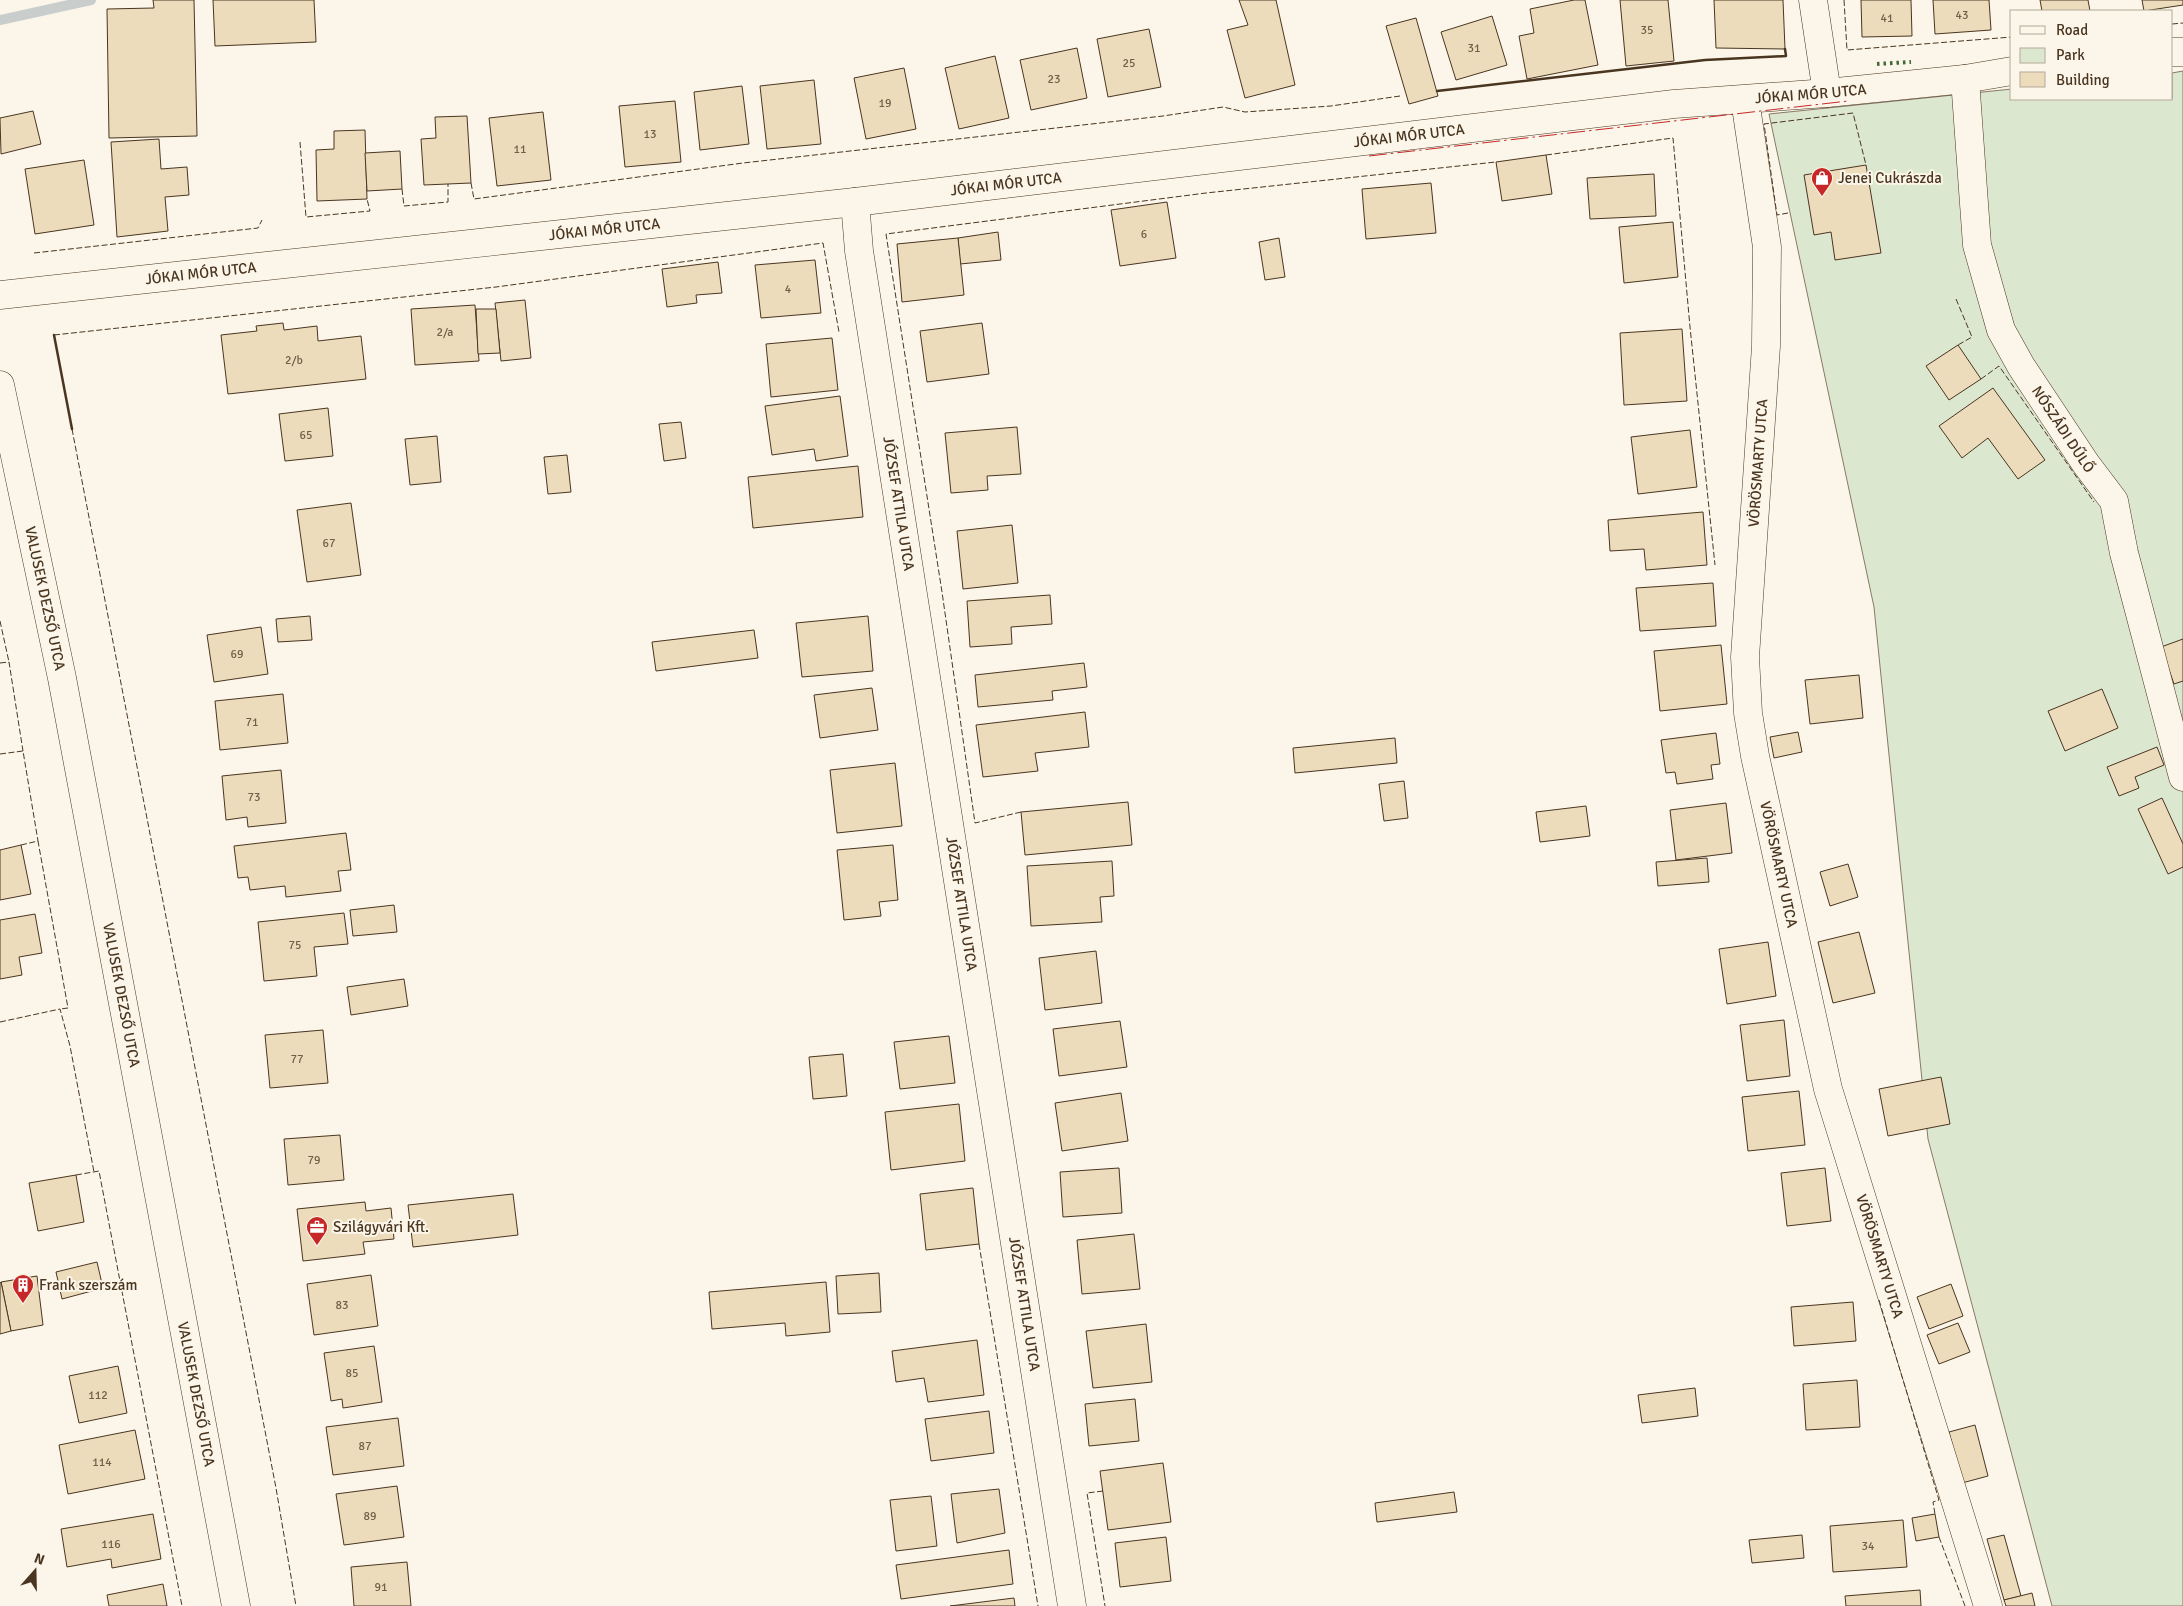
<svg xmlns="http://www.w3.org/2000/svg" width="2183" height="1606" viewBox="0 0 2183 1606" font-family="Signika,sans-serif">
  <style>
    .green { fill: #dce7d0; stroke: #887966 }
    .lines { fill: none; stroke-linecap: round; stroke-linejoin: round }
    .stream { stroke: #c9cecd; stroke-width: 10 }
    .building { fill: #ecdcbc; stroke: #4a3520 }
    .street-casing { stroke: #4a3520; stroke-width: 29 }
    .primary-casing { stroke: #4a3520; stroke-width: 29 }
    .street { stroke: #fbf6e9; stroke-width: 28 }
    .primary { stroke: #fbf6e9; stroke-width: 28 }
    .hedge { stroke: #436837; stroke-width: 4; stroke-dasharray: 2.5 4; stroke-linecap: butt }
    .fence { stroke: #4a3520; stroke-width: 1; stroke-dasharray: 6 2.5; stroke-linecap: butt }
    .wall { stroke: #4a3520; stroke-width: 2.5 }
    .power { stroke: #c62828; stroke-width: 1; stroke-dasharray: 18 4 2.5 4; stroke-linecap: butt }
    .labels { text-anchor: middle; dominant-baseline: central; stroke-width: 4; stroke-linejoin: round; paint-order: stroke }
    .number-label { font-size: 12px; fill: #725f47 }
    .street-label { font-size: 15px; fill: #4a3520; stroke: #fbf6e9 }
    .poi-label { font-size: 15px; fill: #4a3520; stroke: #fbf6e9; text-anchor: start }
  </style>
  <rect width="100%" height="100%" fill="#fbf6e9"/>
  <!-- green -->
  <path class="green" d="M2183,71V1606H2052L1928,1139L1874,607L1769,114L2012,89V99H2172V73Z"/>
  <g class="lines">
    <!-- stream -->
    <path class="stream" d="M0,20L91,0"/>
  </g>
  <!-- building -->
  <g class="building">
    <path d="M153,0H194L197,136L109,138L107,9L154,8Z"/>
    <path d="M213,0H314L316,42L215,46Z"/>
    <path d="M1239,0H1276L1295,85L1245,98L1227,30L1248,25Z"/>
    <path d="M1574,0H1585L1598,65L1527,79L1519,36L1534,33L1530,9Z"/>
    <path d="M1620,0H1668L1674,61L1626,66Z"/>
    <path d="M1714,0H1783L1785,49L1716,48Z"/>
    <path d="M1861,0H1911L1912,36L1862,37Z"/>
    <path d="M1933,0H1989L1991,30L1935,34Z"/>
    <path d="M2040,0H2088L2090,11H2042Z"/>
    <path d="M2142,0H2183V5L2144,11Z"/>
    <path d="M1492,16L1507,65L1456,80L1441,32Z"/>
    <path d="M1416,18L1438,96L1409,104L1386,26Z"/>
    <path d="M1149,29L1161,87L1108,97L1097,39Z"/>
    <path d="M1077,48L1087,98L1031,110L1020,60Z"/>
    <path d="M995,56L1009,118L959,129L945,68Z"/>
    <path d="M904,68L916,129L866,139L854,78Z"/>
    <path d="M814,80L821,144L767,149L760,86Z"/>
    <path d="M742,86L749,144L700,150L694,92Z"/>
    <path d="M675,101L681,162L625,167L619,106Z"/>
    <path d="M33,111L41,144L1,154L0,118Z"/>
    <path d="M543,112L551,180L497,186L489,118Z"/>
    <path d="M467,116L471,183L424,185L421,139L436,138L435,117Z"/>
    <path d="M365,130L367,199L317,201L316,150L334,149V131Z"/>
    <path d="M159,139L161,169L187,167L189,195L165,197L168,231L117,237L111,142Z"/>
    <path d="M400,151L402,189L367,191L365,153Z"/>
    <path d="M1546,155L1552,194L1502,201L1496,162Z"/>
    <path d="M84,160L94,225L35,234L25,169Z"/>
    <path d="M1866,165L1881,253L1835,260L1831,232L1814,235L1804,175Z"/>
    <path d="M1654,174L1656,216L1590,219L1587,178Z"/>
    <path d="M1431,183L1436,233L1366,239L1362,189Z"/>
    <path d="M1167,202L1176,258L1120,266L1111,210Z"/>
    <path d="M1673,222L1678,277L1624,283L1619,227Z"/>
    <path d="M998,232L1001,260L960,264L958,238Z"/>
    <path d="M958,238L964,295L902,302L897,244Z"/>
    <path d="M1279,238L1285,277L1265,280L1259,242Z"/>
    <path d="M815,260L821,313L761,318L755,265Z"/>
    <path d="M718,262L722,293L696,295L697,303L667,307L662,269Z"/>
    <path d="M525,300L531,358L501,361L495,303Z"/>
    <path d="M475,305L479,361L415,365L411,309Z"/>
    <path d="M476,309H496L500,353L478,354Z"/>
    <path d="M283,323L284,330L317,326L318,341L361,336L366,379L228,394L221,335L257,331L256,326Z"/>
    <path d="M982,323L989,374L927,382L920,331Z"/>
    <path d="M1682,329L1687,401L1624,405L1620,333Z"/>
    <path d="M832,338L838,390L771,397L766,344Z"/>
    <path d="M1958,345L1981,379L1949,400L1926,366Z"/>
    <path d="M1993,388L2045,460L2018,479L1988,438L1962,458L1939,426Z"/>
    <path d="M840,396L848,456L816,461L814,449L772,455L765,406Z"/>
    <path d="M328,408L333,456L285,461L279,414Z"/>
    <path d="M681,422L686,458L664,461L659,424Z"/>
    <path d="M1017,427L1021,474L987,476L988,490L951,493L945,433Z"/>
    <path d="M1690,430L1697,487L1638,494L1631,437Z"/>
    <path d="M437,436L441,482L410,485L405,439Z"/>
    <path d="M567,455L571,492L548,494L544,457Z"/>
    <path d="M858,466L863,517L753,528L748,477Z"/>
    <path d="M351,503L361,575L307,582L297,510Z"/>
    <path d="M1703,512L1707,565L1646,570L1644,549L1610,551L1608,520Z"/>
    <path d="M1012,525L1018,583L963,589L957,531Z"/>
    <path d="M1713,583L1716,626L1640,631L1636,588Z"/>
    <path d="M1050,595L1052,624L1011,627L1012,644L970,647L967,601Z"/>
    <path d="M310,616L312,640L278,642L276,619Z"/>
    <path d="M868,616L873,671L802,677L796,623Z"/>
    <path d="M261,627L268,674L214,682L207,635Z"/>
    <path d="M754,630L758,658L656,671L652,642Z"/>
    <path d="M2183,639V681L2174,684L2161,647Z"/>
    <path d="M1721,645L1727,704L1660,711L1654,651Z"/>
    <path d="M1084,663L1087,687L1052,691L1053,700L978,707L975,675Z"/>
    <path d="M1859,675L1863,718L1810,724L1805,680Z"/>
    <path d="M872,688L878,730L820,738L814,695Z"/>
    <path d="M2102,689L2118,728L2065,751L2048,711Z"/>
    <path d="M283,694L288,743L220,750L215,701Z"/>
    <path d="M1085,712L1089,747L1035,753L1038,771L983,777L976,725Z"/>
    <path d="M1798,732L1802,752L1774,758L1770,737Z"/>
    <path d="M1716,733L1720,764L1711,765L1713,779L1677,784L1675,772L1666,773L1661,740Z"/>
    <path d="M1395,738L1397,763L1295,773L1293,748Z"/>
    <path d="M2157,747L2164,765L2135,777L2139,788L2119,796L2107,767Z"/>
    <path d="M895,763L902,826L837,833L830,770Z"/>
    <path d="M281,770L286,823L248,827L247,817L226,820L222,776Z"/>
    <path d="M1404,781L1408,818L1384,821L1379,784Z"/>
    <path d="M2162,798L2183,844V867L2168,874L2138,809Z"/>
    <path d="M1128,802L1132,845L1025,855L1021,812Z"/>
    <path d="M1726,803L1732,853L1676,860L1670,810Z"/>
    <path d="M1586,806L1590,836L1540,842L1536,812Z"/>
    <path d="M346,833L351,870L338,871L341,891L286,897L285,886L250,890L248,877L238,878L234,846Z"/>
    <path d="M21,845L31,894L0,900V850Z"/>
    <path d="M893,845L898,900L879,902L881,916L844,920L837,850Z"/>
    <path d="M1707,858L1709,882L1658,886L1656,862Z"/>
    <path d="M1112,861L1114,896L1100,897L1102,922L1031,926L1027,866Z"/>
    <path d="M1848,864L1858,897L1830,906L1820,872Z"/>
    <path d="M394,905L397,932L353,936L350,910Z"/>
    <path d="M344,913L348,944L314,947L317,976L264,981L258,922Z"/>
    <path d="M35,914L42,953L19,957L22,975L0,979V920Z"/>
    <path d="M1859,932L1875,993L1833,1003L1818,942Z"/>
    <path d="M1768,942L1776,996L1727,1004L1719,949Z"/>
    <path d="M1096,951L1102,1003L1045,1010L1039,958Z"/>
    <path d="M404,979L408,1006L351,1015L347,987Z"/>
    <path d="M1784,1020L1790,1076L1747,1081L1740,1025Z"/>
    <path d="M1120,1021L1127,1067L1059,1076L1053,1029Z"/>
    <path d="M323,1030L328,1083L270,1088L265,1035Z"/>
    <path d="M949,1036L955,1083L900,1089L894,1042Z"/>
    <path d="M843,1054L847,1096L813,1099L809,1057Z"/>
    <path d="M1941,1077L1950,1124L1888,1136L1879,1089Z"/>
    <path d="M1799,1091L1805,1145L1748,1151L1742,1097Z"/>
    <path d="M1121,1093L1128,1141L1062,1151L1055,1103Z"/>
    <path d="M959,1104L965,1161L891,1170L885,1112Z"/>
    <path d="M340,1135L344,1180L288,1185L284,1139Z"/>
    <path d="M1119,1168L1122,1213L1063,1217L1060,1172Z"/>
    <path d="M1825,1168L1831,1221L1787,1226L1781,1173Z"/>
    <path d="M76,1175L84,1222L38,1231L29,1183Z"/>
    <path d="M973,1188L979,1244L926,1250L920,1194Z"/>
    <path d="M513,1194L518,1235L413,1247L408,1205Z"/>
    <path d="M365,1202L366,1211L391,1208L394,1239L363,1242L365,1254L303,1261L297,1209Z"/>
    <path d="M1134,1234L1140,1289L1082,1294L1077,1240Z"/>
    <path d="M97,1262L103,1288L62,1299L56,1272Z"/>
    <path d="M879,1273L881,1312L838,1314L836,1276Z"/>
    <path d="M371,1275L378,1326L314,1335L307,1284Z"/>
    <path d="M37,1276L43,1325L11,1331L1,1282Z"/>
    <path d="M1,1282L11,1331L0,1334V1283Z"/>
    <path d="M826,1282L830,1332L786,1336L785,1323L712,1329L709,1292Z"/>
    <path d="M1951,1284L1963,1316L1929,1329L1917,1297Z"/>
    <path d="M1853,1302L1856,1341L1794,1346L1791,1307Z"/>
    <path d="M1958,1323L1970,1352L1939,1364L1927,1335Z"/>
    <path d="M1146,1324L1152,1382L1093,1388L1086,1331Z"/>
    <path d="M977,1340L984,1395L928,1402L924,1378L896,1382L892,1351Z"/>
    <path d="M374,1346L382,1402L343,1408L342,1399L331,1401L324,1353Z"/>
    <path d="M118,1366L127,1413L79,1423L69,1376Z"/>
    <path d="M1857,1380L1860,1427L1806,1430L1803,1384Z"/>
    <path d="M1695,1388L1698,1416L1642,1423L1638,1395Z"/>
    <path d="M1135,1399L1139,1441L1089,1446L1085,1404Z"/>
    <path d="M989,1411L994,1453L931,1461L925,1419Z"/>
    <path d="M398,1418L404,1466L333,1475L326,1427Z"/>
    <path d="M1975,1425L1988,1476L1962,1483L1949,1432Z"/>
    <path d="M135,1430L145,1479L68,1494L59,1445Z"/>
    <path d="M1163,1463L1171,1522L1108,1530L1100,1471Z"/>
    <path d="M397,1486L404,1537L344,1545L336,1494Z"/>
    <path d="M999,1489L1005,1533L957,1543L951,1494Z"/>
    <path d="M1454,1492L1457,1512L1377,1522L1375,1503Z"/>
    <path d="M931,1496L937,1546L896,1551L890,1500Z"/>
    <path d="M153,1514L161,1559L112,1568L111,1559L67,1567L61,1529Z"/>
    <path d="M1935,1514L1939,1537L1916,1541L1912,1518Z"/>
    <path d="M1903,1520L1907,1567L1833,1572L1830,1526Z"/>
    <path d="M1802,1535L1804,1558L1752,1563L1749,1540Z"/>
    <path d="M2004,1535L2021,1596L2004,1600L1987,1539Z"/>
    <path d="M1166,1537L1171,1581L1120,1587L1115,1543Z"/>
    <path d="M1009,1550L1013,1584L901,1599L896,1565Z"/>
    <path d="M407,1562L411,1606H354L351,1567Z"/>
    <path d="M163,1584L167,1606H109L107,1595Z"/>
    <path d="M1920,1590L1921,1606H1846L1845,1596Z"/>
    <path d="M2032,1593L2035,1606H2006L2004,1600Z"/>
    <path d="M1014,1598L1015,1606H950Z"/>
  </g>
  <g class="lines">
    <!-- street casing -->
    <g class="street-casing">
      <g id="street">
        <path d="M1813,0L1827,93"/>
        <path d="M2172,52H2183"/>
        <path id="s1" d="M1965,79L1977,245L2001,330L2021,366L2086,464L2114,501L2124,553L2183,777"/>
        <path id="s2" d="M1745,100L1767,247L1766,346L1745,657L1748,713L1755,756L1828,1089L1988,1606"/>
        <path id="s3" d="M855,202L859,251L1072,1606"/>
        <path id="s4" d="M0,295L855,202L1674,104L1827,93L1965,79L2012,71"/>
      </g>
    </g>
    <!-- primary casing -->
    <g class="primary-casing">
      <g id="primary">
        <path id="s5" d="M0,385L62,678L236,1606"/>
      </g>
    </g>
    <!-- street -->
    <use href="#street" class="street"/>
    <!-- primary -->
    <use href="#primary" class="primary"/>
    <!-- hedge -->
    <path class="hedge" d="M1877,64L1911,62"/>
    <!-- fence -->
    <g class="fence">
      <path d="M1844,0L1847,50L2012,37"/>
      <path d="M2172,24L2183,23"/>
      <path d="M300,142L306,217L370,211L367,199"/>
      <path d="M1546,155L1673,138L1690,327L1715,565"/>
      <path d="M471,183L474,199L743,163L1163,116L1223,107L1245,112L1331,106L1400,96"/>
      <path d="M402,189L404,206L448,202V184"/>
      <path d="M1788,213L1777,215L1764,124L1853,113L1866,165"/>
      <path d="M34,253L258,228L262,220"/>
      <path d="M1956,299L1972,337L1958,345"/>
      <path d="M54,335L496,287L823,243L839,332"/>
      <path d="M1981,379L1999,366L2094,502"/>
      <path d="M72,429L276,1488L296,1606"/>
      <path d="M0,621L9,662"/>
      <path d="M0,663L9,662L23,751"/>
      <path d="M0,754L23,751L38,841"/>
      <path d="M1021,812L975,823L942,592L886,234L1206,193L1496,162"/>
      <path d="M21,845L38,841L68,1008L60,1009"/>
      <path d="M0,1022L60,1009L70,1046L94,1172"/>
      <path d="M76,1175L99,1171L182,1606"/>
      <path d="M979,1244L1038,1606"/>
      <path d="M1879,1300L1939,1500L1933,1502L1935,1514"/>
      <path d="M1103,1491L1087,1493L1105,1606"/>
      <path d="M1939,1537L1965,1606"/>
    </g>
    <!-- wall -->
    <g class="wall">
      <path d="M1437,91L1705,60L1786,56L1785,49"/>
      <path d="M54,335L72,429"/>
    </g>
    <!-- power -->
    <path class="power" d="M1369,156L1848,101"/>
  </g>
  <!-- icons -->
  <defs>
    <g id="shop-pin" transform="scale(1.125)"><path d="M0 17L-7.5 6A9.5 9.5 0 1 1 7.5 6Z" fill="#c62828" stroke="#fbf6e9"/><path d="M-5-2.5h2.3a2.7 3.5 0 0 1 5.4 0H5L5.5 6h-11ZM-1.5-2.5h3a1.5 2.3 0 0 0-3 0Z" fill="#fff"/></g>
    <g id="office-pin" transform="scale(1.125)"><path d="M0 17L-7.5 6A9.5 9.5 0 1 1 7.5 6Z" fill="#c62828" stroke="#fbf6e9"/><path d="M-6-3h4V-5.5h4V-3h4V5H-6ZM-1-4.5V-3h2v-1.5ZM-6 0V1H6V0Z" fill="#fff"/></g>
    <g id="building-pin" transform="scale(1.125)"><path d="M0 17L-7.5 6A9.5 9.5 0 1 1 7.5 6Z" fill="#c62828" stroke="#fbf6e9"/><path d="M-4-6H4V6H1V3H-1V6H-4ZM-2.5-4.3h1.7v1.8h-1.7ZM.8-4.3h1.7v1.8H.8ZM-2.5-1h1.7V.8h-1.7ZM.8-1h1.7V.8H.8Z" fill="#fff"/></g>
  </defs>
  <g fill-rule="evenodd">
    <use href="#shop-pin" x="1822" y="178"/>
    <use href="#office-pin" x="317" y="1227"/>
    <use href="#building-pin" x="23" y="1285"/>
  </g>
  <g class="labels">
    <!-- number labels -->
    <g class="number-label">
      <text x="1962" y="15">43</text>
      <text x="1887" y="18">41</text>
      <text x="1647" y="30">35</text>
      <text x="1474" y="48">31</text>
      <text x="1129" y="63">25</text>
      <text x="1054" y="79">23</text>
      <text x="885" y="103">19</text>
      <text x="650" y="134">13</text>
      <text x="520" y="149">11</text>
      <text x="1144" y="234">6</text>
      <text x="788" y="289">4</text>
      <text x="445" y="332">2/a</text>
      <text x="294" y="360">2/b</text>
      <text x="306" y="435">65</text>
      <text x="329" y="543">67</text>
      <text x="237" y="654">69</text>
      <text x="252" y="722">71</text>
      <text x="254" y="797">73</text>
      <text x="295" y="945">75</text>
      <text x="297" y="1059">77</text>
      <text x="314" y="1160">79</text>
      <text x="342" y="1305">83</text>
      <text x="352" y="1373">85</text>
      <text x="98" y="1395">112</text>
      <text x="365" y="1446">87</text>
      <text x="102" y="1462">114</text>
      <text x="370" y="1516">89</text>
      <text x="111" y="1544">116</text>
      <text x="1868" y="1546">34</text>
      <text x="381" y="1587">91</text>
    </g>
    <!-- street labels -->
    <g class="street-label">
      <text stroke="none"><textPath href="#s4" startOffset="1822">JÓKAI MÓR UTCA</textPath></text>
      <text stroke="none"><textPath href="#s4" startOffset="1418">JÓKAI MÓR UTCA</textPath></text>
      <text stroke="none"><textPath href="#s4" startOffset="1012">JÓKAI MÓR UTCA</textPath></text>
      <text stroke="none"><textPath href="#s4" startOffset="608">JÓKAI MÓR UTCA</textPath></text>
      <text stroke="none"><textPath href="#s4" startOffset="202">JÓKAI MÓR UTCA</textPath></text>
      <text stroke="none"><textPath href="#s1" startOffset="372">NÓSZÁDI DŰLŐ</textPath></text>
      <text transform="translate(1758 463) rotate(-86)">VÖRÖSMARTY UTCA</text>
      <text stroke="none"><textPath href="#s3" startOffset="305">JÓZSEF ATTILA UTCA</textPath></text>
      <text stroke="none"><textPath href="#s5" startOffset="218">VALUSEK DEZSŐ UTCA</textPath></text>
      <text stroke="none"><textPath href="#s2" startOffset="770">VÖRÖSMARTY UTCA</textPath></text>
      <text stroke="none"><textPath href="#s3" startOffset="710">JÓZSEF ATTILA UTCA</textPath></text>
      <text stroke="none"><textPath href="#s5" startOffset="622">VALUSEK DEZSŐ UTCA</textPath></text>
      <text stroke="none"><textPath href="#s2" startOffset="1175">VÖRÖSMARTY UTCA</textPath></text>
      <text stroke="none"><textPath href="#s3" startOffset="1115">JÓZSEF ATTILA UTCA</textPath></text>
      <text stroke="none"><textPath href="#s5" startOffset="1028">VALUSEK DEZSŐ UTCA</textPath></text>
    </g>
    <!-- poi labels -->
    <g class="poi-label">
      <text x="1838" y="178">Jenei Cukrászda</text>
      <text x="333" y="1227">Szilágyvári Kft.</text>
      <text x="39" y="1285">Frank szerszám</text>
    </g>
  </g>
  <!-- legend -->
  <rect x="2010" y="10" width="162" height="90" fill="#fbf6e9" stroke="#b4a999"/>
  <rect x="2020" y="26" width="25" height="8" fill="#fbf6e9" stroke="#b4a999"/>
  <text x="2056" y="35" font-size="15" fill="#4a3520">Road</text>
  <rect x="2020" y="48" width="25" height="15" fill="#dce7d0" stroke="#b4a999"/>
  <text x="2056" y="60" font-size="15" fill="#4a3520">Park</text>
  <rect x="2020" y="72" width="25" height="15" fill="#ecdcbc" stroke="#b4a999"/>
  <text x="2056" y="85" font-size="15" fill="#4a3520">Building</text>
  <!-- north arrow -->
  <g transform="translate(35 1571) rotate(20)" stroke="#fbf6e9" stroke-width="4" paint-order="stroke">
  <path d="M0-4L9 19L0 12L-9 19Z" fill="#4a3520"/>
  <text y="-8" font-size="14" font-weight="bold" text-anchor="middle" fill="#4a3520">N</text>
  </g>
</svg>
